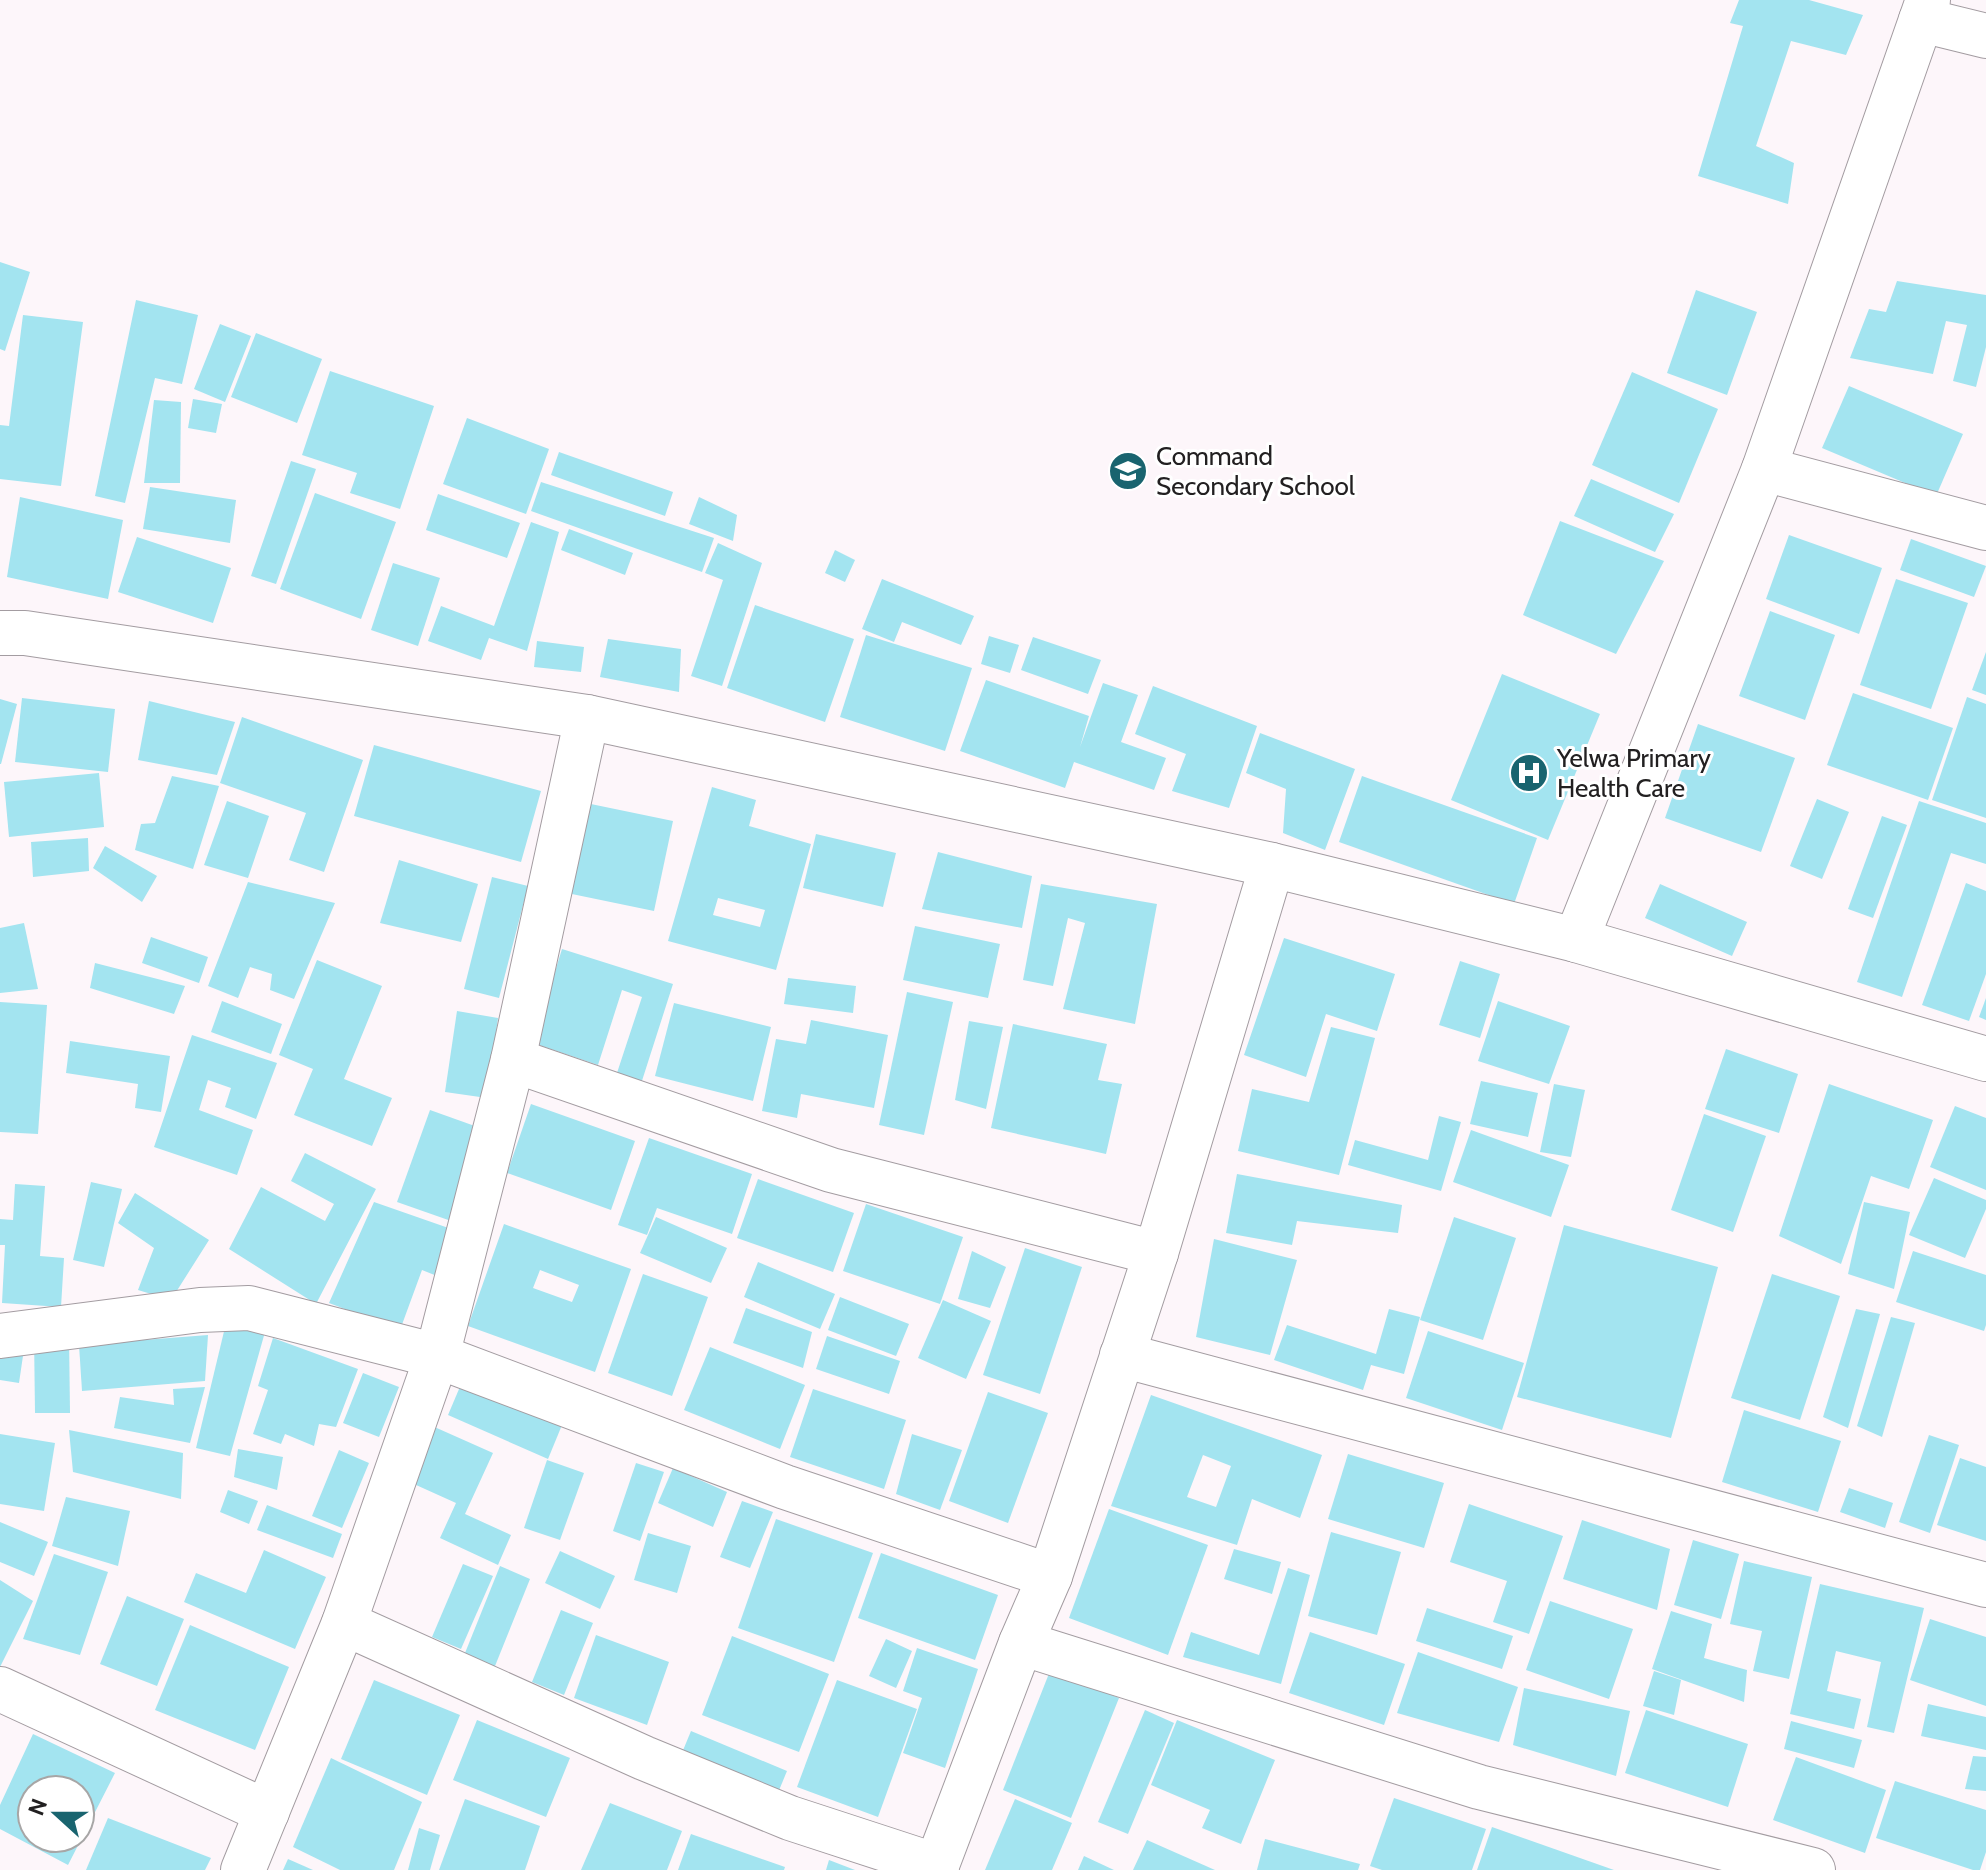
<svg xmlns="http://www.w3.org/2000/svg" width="1986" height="1870" viewBox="0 0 1986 1870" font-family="Cabin,sans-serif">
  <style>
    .building { fill: #a3e4f0; fill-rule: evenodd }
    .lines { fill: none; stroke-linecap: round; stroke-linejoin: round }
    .minor-casing { stroke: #a39ca1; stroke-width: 46 }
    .minor { stroke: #fff; stroke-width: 44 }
    .labels { text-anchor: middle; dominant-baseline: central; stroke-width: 6; stroke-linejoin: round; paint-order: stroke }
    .poi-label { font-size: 26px; fill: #222021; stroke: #fff; text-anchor: start }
  </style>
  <rect width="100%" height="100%" fill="#fdf6fa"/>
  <!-- building -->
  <g class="building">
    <path d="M1739,0H1809L1863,15L1846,55L1791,41L1756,146L1794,163L1788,204L1698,176L1743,26L1730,23Z"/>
    <path d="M0,262L30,272L5,351L0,349Z"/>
    <path d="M1897,281L1986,295V347L1976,387L1953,381L1967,325L1946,321L1933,374L1850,358L1869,309L1886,312Z"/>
    <path d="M1696,290L1757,312L1727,395L1667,373Z"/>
    <path d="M136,300L198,315L182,384L155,378L125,503L95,496Z"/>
    <path d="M23,315L83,322L61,486L0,479V425L9,426Z"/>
    <path d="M220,324L251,336L225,402L194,389Z"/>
    <path d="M256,333L322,359L297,423L231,397Z"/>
    <path d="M330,371L434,406L400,509L350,493L357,473L302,455Z"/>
    <path d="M1632,372L1718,409L1679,503L1592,465Z"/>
    <path d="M1849,386L1963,434L1936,496L1822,448Z"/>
    <path d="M193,399L222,404L216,433L188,428Z"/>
    <path d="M154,400L181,402L180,483H144Z"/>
    <path d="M467,418L549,449L526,514L443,484Z"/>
    <path d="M559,452L673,492L665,516L551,475Z"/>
    <path d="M291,461L316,469L276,584L251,576Z"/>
    <path d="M1591,479L1674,514L1655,552L1574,516Z"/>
    <path d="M541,482L714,538L702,572L531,511Z"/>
    <path d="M150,487L236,500L230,543L143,529Z"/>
    <path d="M315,493L396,522L361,619L280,589Z"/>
    <path d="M438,494L520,523L507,558L426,530Z"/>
    <path d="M20,497L123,520L108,599L7,577Z"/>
    <path d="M699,497L737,515L733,541L689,524Z"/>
    <path d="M1560,521L1664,561L1616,654L1523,615Z"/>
    <path d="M531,522L559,532L527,651L489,638L481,660L428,641L441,606L494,626Z"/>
    <path d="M569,529L633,553L625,575L561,550Z"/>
    <path d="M1789,535L1882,568L1859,634L1766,599Z"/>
    <path d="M137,537L231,568L213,623L118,592Z"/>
    <path d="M1911,539L1986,566L1974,597L1900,570Z"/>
    <path d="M718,543L762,563L722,686L691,676L723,580L705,573Z"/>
    <path d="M835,550L855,560L845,582L825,573Z"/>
    <path d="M393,563L440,578L418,646L371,630Z"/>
    <path d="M882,579L974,616L961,645L902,622L894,642L862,629Z"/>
    <path d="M1896,579L1968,603L1931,709L1860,685Z"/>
    <path d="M755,605L854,639L825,722L727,688Z"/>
    <path d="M1770,611L1835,635L1805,720L1739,696Z"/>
    <path d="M866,635L972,668L945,751L840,717Z"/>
    <path d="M989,636L1019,645L1010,673L981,664Z"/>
    <path d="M1033,637L1101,660L1088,694L1021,670Z"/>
    <path d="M608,639L681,649L679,692L600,677Z"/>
    <path d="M537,641L584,647L581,672L534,667Z"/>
    <path d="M1986,652V695L1972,690Z"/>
    <path d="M1502,674L1600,714L1548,840L1451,800Z"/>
    <path d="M986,680L1089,716L1080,747L1103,683L1138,695L1121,742L1166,758L1154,790L1074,762L1065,788L960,751Z"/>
    <path d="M1153,686L1257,726L1229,808L1172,791L1186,754L1135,734Z"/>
    <path d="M1853,693L1953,728L1928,800L1827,765Z"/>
    <path d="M1967,697L1986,704V818L1932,800Z"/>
    <path d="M22,698L115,709L108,772L15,762Z"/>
    <path d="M0,699L17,704L1,764H0Z"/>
    <path d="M149,701L235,722L217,775L138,760Z"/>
    <path d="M242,717L363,760L324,872L289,860L306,813L220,783Z"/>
    <path d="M1698,724L1795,758L1761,852L1665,818Z"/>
    <path d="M1260,733L1355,769L1325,850L1283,833L1286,789L1246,773Z"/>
    <path d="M374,745L541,791L521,862L354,816Z"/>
    <path d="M99,773L104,827L9,837L4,782Z"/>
    <path d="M172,776L219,786L193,869L135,850L141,824L155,823Z"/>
    <path d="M1362,776L1537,838L1514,904L1339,842Z"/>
    <path d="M712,787L756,800L749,826L811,844L776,970L668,941ZM718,898L765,910L760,927L713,915Z"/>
    <path d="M1817,799L1849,812L1822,879L1790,866Z"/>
    <path d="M227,801L269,816L248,878L204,865Z"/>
    <path d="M1919,801L1986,823V864L1951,853L1902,997L1857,982Z"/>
    <path d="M586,803L673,821L654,911L567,893Z"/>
    <path d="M1882,816L1907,825L1873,918L1848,909Z"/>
    <path d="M816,834L896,853L883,907L803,888Z"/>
    <path d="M88,838L89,871L33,877L31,842Z"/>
    <path d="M105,846L157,876L142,902L93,868Z"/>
    <path d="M938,852L1032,876L1022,928L922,909Z"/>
    <path d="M399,860L478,884L461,942L380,923Z"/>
    <path d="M492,877L528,886L499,998L464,989Z"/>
    <path d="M248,882L335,903L294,999L270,990L272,974L250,967L238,998L208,986Z"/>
    <path d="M1966,883L1986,891V974L1969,1021L1922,1005Z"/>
    <path d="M1041,884L1157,904L1135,1024L1063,1009L1085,923L1068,918L1053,986L1023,980Z"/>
    <path d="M1660,884L1747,922L1732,956L1645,918Z"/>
    <path d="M24,923L38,989L0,993V928Z"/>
    <path d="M915,926L1000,944L988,998L903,980Z"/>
    <path d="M151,937L208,957L199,983L142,963Z"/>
    <path d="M1284,938L1395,974L1377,1031L1326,1014L1306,1077L1244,1055Z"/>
    <path d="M562,949L673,984L640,1087L615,1079L642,997L622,990L598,1065L533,1043Z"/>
    <path d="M317,960L382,986L344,1079L392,1098L372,1146L294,1115L313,1069L279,1055Z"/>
    <path d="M1460,961L1500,974L1480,1038L1439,1025Z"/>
    <path d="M95,963L185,986L174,1014L90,988Z"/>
    <path d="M788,978L856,986L853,1013L784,1004Z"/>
    <path d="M907,992L953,1002L924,1135L879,1125Z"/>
    <path d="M1986,998V1020L1979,1017Z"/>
    <path d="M222,1001L282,1024L271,1054L211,1032Z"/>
    <path d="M1498,1001L1570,1026L1549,1084L1478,1061Z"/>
    <path d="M0,1002L47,1005L38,1134L0,1132Z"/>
    <path d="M674,1003L771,1027L753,1101L655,1076Z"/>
    <path d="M457,1011L498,1018L487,1098L445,1092Z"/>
    <path d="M811,1020L888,1035L874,1108L801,1094L797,1118L762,1111L776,1039L806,1044Z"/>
    <path d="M969,1021L1003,1027L986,1109L955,1100Z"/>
    <path d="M1013,1024L1107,1044L1098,1080L1122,1084L1106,1154L991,1128Z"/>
    <path d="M1331,1027L1375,1038L1339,1175L1238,1151L1252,1089L1309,1102Z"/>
    <path d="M192,1035L277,1063L256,1119L225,1107L231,1088L208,1080L199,1110L253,1130L237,1175L154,1147Z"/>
    <path d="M70,1041L170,1056L161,1112L135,1108L138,1084L66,1073Z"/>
    <path d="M1726,1049L1798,1074L1779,1133L1705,1109Z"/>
    <path d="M1481,1081L1538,1093L1528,1137L1470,1124Z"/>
    <path d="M1554,1084L1585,1090L1571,1157L1540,1152Z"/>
    <path d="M1829,1084L1933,1120L1909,1189L1871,1176L1841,1264L1779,1236Z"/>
    <path d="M531,1104L635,1141L611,1210L507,1173Z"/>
    <path d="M1955,1106L1986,1118V1190L1930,1167Z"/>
    <path d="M430,1110L486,1130L454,1222L397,1202Z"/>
    <path d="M1704,1114L1766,1136L1733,1232L1671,1210Z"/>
    <path d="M1439,1116L1461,1122L1441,1191L1348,1165L1355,1140L1428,1160Z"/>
    <path d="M1471,1130L1569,1165L1551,1217L1453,1182Z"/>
    <path d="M649,1138L752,1174L732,1234L657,1208L647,1235L618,1225Z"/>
    <path d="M305,1153L376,1189L316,1304L229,1249L261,1187L325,1221L334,1204L291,1181Z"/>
    <path d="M1237,1174L1402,1205L1398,1233L1297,1221L1292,1245L1226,1233Z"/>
    <path d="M1934,1178L1986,1200V1209L1965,1258L1909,1235Z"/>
    <path d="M758,1179L854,1213L833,1272L737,1238Z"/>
    <path d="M91,1182L122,1189L104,1267L73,1260Z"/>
    <path d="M15,1184L45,1186L40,1256L64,1258L61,1307L2,1303L5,1245H0V1219L13,1220Z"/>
    <path d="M135,1193L209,1240L171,1300L138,1290L154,1248L118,1223Z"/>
    <path d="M374,1202L460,1232L442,1278L422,1270L400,1330L329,1303Z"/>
    <path d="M1864,1202L1910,1212L1894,1289L1848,1274Z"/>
    <path d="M866,1204L963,1237L940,1304L843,1271Z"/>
    <path d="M656,1217L727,1248L711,1283L640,1253Z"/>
    <path d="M1454,1217L1516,1238L1483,1340L1420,1320Z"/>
    <path d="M504,1224L631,1269L595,1372L468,1326ZM540,1270L579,1285L572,1302L533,1288Z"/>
    <path d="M1564,1225L1718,1267L1671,1438L1517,1397Z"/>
    <path d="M1214,1239L1297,1260L1270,1355L1196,1337Z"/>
    <path d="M1025,1248L1082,1267L1040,1394L983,1375Z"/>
    <path d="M972,1251L1006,1267L990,1308L958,1299Z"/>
    <path d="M1913,1251L1986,1275V1325L1984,1331L1896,1302Z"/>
    <path d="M758,1262L835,1294L820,1329L744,1297Z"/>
    <path d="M643,1274L708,1297L672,1396L608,1373Z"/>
    <path d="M1772,1274L1840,1296L1800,1420L1731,1398Z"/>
    <path d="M840,1297L909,1324L896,1356L828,1330Z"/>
    <path d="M943,1300L991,1321L966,1379L918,1358Z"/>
    <path d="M746,1308L812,1332L803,1368L733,1343Z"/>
    <path d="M1389,1309L1420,1317L1404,1374L1371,1365L1363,1390L1274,1360L1287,1325L1376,1354Z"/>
    <path d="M1856,1309L1880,1314L1848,1428L1823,1417Z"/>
    <path d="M1891,1317L1915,1323L1882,1437L1857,1426Z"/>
    <path d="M227,1319L265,1332L230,1456L196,1448Z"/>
    <path d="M1428,1331L1524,1363L1502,1430L1406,1398Z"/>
    <path d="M34,1335H69L70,1413H35Z"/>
    <path d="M208,1335L205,1381L82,1391L79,1345Z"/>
    <path d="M827,1336L900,1361L889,1394L816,1369Z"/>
    <path d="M273,1338L358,1369L336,1427L319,1424L314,1446L285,1434L281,1444L253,1434L268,1390L258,1386Z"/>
    <path d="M0,1346L24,1349L19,1383L0,1380Z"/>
    <path d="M710,1347L805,1385L780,1449L684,1410Z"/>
    <path d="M363,1373L399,1387L379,1437L343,1423Z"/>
    <path d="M462,1382L562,1425L548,1459L448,1415Z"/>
    <path d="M205,1387L190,1443L114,1428L120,1397L174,1405L173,1389Z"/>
    <path d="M813,1389L906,1420L884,1489L790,1457Z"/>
    <path d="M988,1392L1048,1413L1008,1523L949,1501Z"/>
    <path d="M1151,1395L1322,1455L1300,1518L1252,1499L1237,1545L1111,1506ZM1203,1455L1231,1466L1216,1507L1187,1497Z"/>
    <path d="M1744,1410L1841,1441L1818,1512L1722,1482Z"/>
    <path d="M430,1425L493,1453L465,1514L511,1535L498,1565L440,1538L456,1503L405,1480Z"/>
    <path d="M69,1430L183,1453L181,1499L73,1472Z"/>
    <path d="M0,1434L55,1443L44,1511L0,1504Z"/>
    <path d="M912,1434L962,1450L940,1510L896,1494Z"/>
    <path d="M1929,1435L1959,1445L1930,1533L1899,1522Z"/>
    <path d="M238,1449L283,1457L277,1490L234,1477Z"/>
    <path d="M339,1450L369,1463L342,1528L312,1516Z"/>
    <path d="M1348,1454L1444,1483L1424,1548L1328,1519Z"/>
    <path d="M1960,1458L1986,1467V1541L1937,1525Z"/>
    <path d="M547,1460L584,1473L560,1540L524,1528Z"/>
    <path d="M636,1463L664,1472L640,1541L613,1531Z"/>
    <path d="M673,1468L727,1492L713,1527L658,1503Z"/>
    <path d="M1849,1488L1893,1503L1885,1528L1840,1512Z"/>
    <path d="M228,1490L258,1501L249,1524L220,1512Z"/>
    <path d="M66,1497L130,1511L118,1566L52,1546Z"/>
    <path d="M742,1501L773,1512L750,1568L720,1557Z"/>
    <path d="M1469,1504L1563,1536L1529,1634L1493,1622L1507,1581L1450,1562Z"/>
    <path d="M267,1505L342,1534L333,1558L257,1530Z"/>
    <path d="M1109,1509L1208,1545L1168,1655L1069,1618Z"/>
    <path d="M776,1519L873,1553L834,1662L738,1628Z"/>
    <path d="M1582,1520L1670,1549L1657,1610L1563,1579Z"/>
    <path d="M0,1522L48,1542L34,1576L0,1562Z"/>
    <path d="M1331,1532L1401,1552L1377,1635L1308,1616Z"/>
    <path d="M648,1533L691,1546L677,1593L634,1580Z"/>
    <path d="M1693,1540L1739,1554L1721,1619L1674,1605Z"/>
    <path d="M1234,1549L1281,1562L1272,1594L1224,1579Z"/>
    <path d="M264,1550L326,1577L295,1649L184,1602L196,1573L246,1593Z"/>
    <path d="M560,1551L615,1576L600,1609L545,1583Z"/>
    <path d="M881,1553L998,1595L975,1660L858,1618Z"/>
    <path d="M54,1554L108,1572L80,1655L23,1639Z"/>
    <path d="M1744,1561L1812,1577L1789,1679L1753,1671L1762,1631L1730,1624Z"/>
    <path d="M463,1564L493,1576L461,1649L432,1637Z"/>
    <path d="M500,1566L530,1579L493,1671L463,1658Z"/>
    <path d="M1288,1568L1310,1575L1281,1684L1183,1657L1191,1632L1259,1655Z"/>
    <path d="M0,1580L33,1601L0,1667Z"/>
    <path d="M1820,1584L1924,1608L1894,1733L1867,1727L1881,1662L1836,1651L1827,1691L1861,1699L1854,1729L1790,1714Z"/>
    <path d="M127,1596L184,1619L157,1686L100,1664Z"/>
    <path d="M1550,1601L1633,1629L1609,1699L1526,1670Z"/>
    <path d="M1427,1608L1513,1636L1502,1669L1416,1641Z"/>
    <path d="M561,1610L593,1623L564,1695L532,1682Z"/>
    <path d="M1671,1611L1712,1624L1704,1658L1747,1670L1744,1702L1652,1669Z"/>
    <path d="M1930,1619L1986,1637V1706L1910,1680Z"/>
    <path d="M190,1625L289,1667L255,1750L155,1710Z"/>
    <path d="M1310,1632L1405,1664L1384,1725L1289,1693Z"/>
    <path d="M596,1635L669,1662L647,1725L574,1698Z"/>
    <path d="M732,1636L829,1674L799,1752L702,1715Z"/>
    <path d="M886,1639L912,1651L896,1688L869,1676Z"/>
    <path d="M917,1648L978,1669L945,1768L903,1753L922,1698L903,1691Z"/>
    <path d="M1418,1652L1518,1687L1499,1742L1397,1713Z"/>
    <path d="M1050,1671L1119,1698L1071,1818L1003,1790Z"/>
    <path d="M1654,1671L1681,1680L1674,1715L1643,1706Z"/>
    <path d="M374,1680L460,1715L427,1795L341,1759Z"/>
    <path d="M837,1680L917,1709L878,1817L797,1787Z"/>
    <path d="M1524,1688L1630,1711L1616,1776L1513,1745Z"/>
    <path d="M1928,1704L1986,1717V1750L1921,1736Z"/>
    <path d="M1145,1710L1174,1723L1128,1834L1098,1822Z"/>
    <path d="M1646,1710L1748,1744L1728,1807L1625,1773Z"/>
    <path d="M477,1720L570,1758L546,1817L453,1780Z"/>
    <path d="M1177,1720L1275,1760L1241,1844L1202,1828L1210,1810L1151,1785Z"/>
    <path d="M1791,1721L1862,1740L1854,1768L1784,1749Z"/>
    <path d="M691,1731L787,1771L775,1800L679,1760Z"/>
    <path d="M33,1734L115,1773L68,1865L0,1829V1805ZM32,1790H80V1838H32Z"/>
    <path d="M1973,1756L1986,1757V1791L1965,1789Z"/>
    <path d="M1796,1757L1886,1790L1865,1853L1773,1820Z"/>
    <path d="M331,1758L422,1802L394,1870H340L293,1847Z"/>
    <path d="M1895,1781L1986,1810V1852L1980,1870H1973L1876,1838Z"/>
    <path d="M1394,1798L1486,1829L1472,1870H1382L1370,1866Z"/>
    <path d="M465,1799L540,1826L525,1870H439Z"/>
    <path d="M1015,1799L1072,1823L1052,1870H985Z"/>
    <path d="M610,1803L682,1831L667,1870H581Z"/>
    <path d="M108,1818L211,1858L205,1870H86Z"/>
    <path d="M1492,1827L1614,1870H1477Z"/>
    <path d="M419,1828L440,1835L430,1870H408Z"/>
    <path d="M691,1834L785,1867L784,1870H678Z"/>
    <path d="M1265,1839L1360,1864L1358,1870H1257Z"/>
    <path d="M1147,1840L1215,1870H1133Z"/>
    <path d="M1084,1856L1114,1870H1078Z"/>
    <path d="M288,1859L313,1870H283Z"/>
    <path d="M829,1860L855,1870H826Z"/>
  </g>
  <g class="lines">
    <!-- minor casing -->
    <g class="minor-casing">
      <g id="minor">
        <path d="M1921,20L1986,36"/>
        <path d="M1764,469L1986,528"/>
        <path d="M0,633H25L587,717L1272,865L1576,940L1986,1059"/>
        <path d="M1576,940L1764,469L1928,0"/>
        <path d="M513,1060L831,1170L1156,1253"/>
        <path d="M0,1336L200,1310L249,1308L437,1356L785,1487L1050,1576"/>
        <path d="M1122,1355L1986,1585"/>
        <path d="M344,1623L644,1758L790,1818L937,1866"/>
        <path d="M1021,1643L1479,1787L1813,1870"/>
        <path d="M0,1689L267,1812"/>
        <path d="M243,1870L344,1623L437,1356L513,1060L587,717"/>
        <path d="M935,1870L1021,1643L1050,1576L1156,1253L1272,865"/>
      </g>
    </g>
    <!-- minor -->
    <use href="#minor" class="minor"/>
  </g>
  <!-- icons -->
  <defs>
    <g id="school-disc" transform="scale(2)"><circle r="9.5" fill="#19646f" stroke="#fff"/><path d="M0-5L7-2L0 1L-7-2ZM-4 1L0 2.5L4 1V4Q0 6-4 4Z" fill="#fff"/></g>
    <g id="hospital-disc" transform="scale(2)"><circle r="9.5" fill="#19646f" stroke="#fff"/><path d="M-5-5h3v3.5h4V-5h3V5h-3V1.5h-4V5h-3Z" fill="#fff"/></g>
  </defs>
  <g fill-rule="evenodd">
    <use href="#school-disc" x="1128" y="471"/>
    <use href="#hospital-disc" x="1529" y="773"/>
  </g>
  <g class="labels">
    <!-- poi labels -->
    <g class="poi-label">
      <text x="1156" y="456">Command<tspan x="1156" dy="30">Secondary School</tspan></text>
      <text x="1557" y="758">Yelwa Primary<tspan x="1557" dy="30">Health Care</tspan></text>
    </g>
  </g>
  <!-- north arrow -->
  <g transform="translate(56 1814) rotate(291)"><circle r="38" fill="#ffffff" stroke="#a7a6a6" stroke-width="2"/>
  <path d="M0-6L14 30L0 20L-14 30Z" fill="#19646f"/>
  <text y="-12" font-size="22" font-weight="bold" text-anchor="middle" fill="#222021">N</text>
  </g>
</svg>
